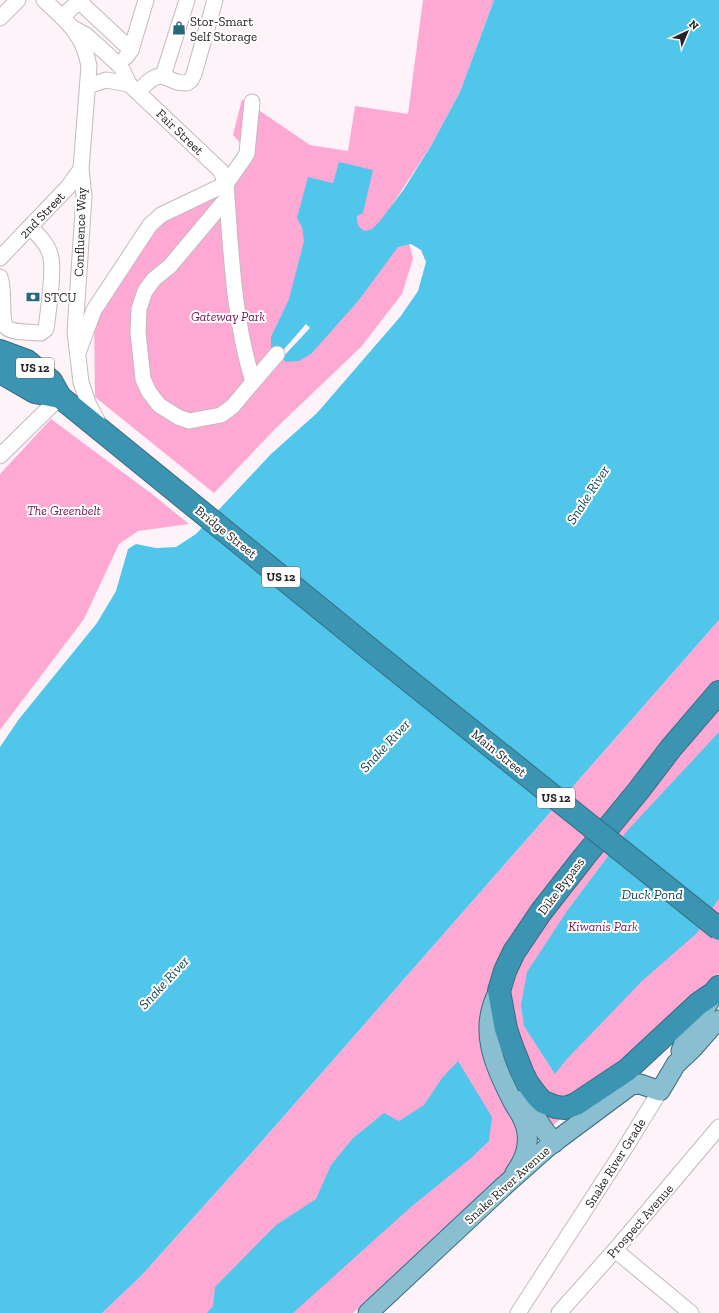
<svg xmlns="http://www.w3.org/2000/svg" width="719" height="1313" viewBox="0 0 719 1313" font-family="'Zilla Slab',serif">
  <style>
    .green { fill: #fea9d4 }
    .water { fill: #51c6eb }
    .pier { fill: #fef3f8 }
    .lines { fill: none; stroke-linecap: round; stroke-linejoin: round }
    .minor-casing { stroke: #c5b8be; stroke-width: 17 }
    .major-casing { stroke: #356d81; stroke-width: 21 }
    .highway-casing { stroke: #356d81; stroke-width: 24 }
    .minor { stroke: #fff; stroke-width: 15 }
    .major { stroke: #89bfd1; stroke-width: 19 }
    .highway { stroke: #3b95b2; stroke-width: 22 }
    .highway-bridge-casing { stroke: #356d81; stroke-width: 24; stroke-linecap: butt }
    .highway-bridge { stroke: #3b95b2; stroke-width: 22 }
    .labels { text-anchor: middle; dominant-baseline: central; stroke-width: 4; stroke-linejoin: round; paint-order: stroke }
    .shield { fill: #fff; stroke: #696667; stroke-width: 1 }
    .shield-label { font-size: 12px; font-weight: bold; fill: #292426 }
    .poi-label { font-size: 13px; fill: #292426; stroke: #fff; text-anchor: start }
    .street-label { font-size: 13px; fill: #292426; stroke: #fff }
    .park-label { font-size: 13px; font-style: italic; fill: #771352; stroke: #fff }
    .water-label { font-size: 14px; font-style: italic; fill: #093e4e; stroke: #fff }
  </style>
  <rect width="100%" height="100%" fill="#fef3f8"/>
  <!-- green -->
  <g class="green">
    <path d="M423,0H494L460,92L432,144L392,205L410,247L413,259L402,294L361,347L276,428L214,493L95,397L94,310L150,225L227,192L250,153L233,135L242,99L310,145L348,151L355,106L408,114Z"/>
    <path d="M51,419L152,494L189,524L138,531L119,544L84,619L0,730V474Z"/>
    <path d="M719,620V973L716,979L546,1132L462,1217L353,1313H102L141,1276L262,1141Z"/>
  </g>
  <!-- water -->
  <g class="water">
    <path d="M494,0H719V620L262,1141L141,1276L102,1313H0V747L19,719L97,623L116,591L128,549L136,544L156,548L176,547L196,534L271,454L317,413L400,317L418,291L426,262L421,250L411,244L398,247L359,300L311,354L299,361L286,362L271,348V337L289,299L304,241L302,227L297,218L308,177L333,183L339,162L373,170L363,213L357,216C357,223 357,227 365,231L372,229L380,221L404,189L432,144L460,92Z"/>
    <path d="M719,732V898L697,933L642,981L566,1060L555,1074L524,1026L521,1005L527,972L567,911L627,831Z"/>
    <path d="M458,1061L492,1117L489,1141L470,1159L411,1207L293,1313H207L213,1306L215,1287L276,1225L316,1199L331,1165L353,1138L384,1113L399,1121L424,1105L442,1078Z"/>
  </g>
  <!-- pier -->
  <path class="pier" d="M306,324L310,328L282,358L279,355Z"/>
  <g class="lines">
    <!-- minor casing -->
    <g class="minor-casing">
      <g id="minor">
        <path d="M44,0C67,22 83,33 89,66L81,169L84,196L75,332L81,382L88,403L100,426"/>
        <path d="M62,17L78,2L82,4L131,50"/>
        <path d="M0,18L18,0"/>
        <path d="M73,28L86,35L119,65L122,69L129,84L221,171L226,184C231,250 233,317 253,382L233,406L221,415L189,421L178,417L159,405L149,392L143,379L138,332L139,309L145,291L154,279L170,266L227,198"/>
        <path d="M126,57L131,50L146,0"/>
        <path d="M163,76L187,0"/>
        <path d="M88,86L106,80L129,84"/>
        <path d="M138,92C145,85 154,73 165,77C175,81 176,83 187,83L191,80L194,74L215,0"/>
        <path d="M0,258L68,187L81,169"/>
        <path d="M0,277C5,289 0,322 7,328C14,333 32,332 41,333L46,329C48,313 55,267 50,254C47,243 38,235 30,227"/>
        <path d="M79,350L94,310L150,225L161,215L226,184L245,157L247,153L252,102"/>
        <path d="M253,382L277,354"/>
        <path d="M0,456L60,397"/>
        <path d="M615,1250L691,1313"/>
        <path d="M518,1313L625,1148L660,1091"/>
        <path d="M559,1313L615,1250L719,1127"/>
      </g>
    </g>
    <!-- major casing -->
    <g class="major-casing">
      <g id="major">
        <path d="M499,991C477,1030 495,1066 513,1102C519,1112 526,1121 527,1133C529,1147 523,1162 515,1173"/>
        <path d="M681,1051L684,1043L712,997"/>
        <path d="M524,1099L542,1127L554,1143"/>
        <path d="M368,1313L504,1186L549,1146L631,1085L640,1084L660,1091L676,1064L693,1048L714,1024L719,1020"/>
      </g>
    </g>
    <!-- highway casing -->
    <g class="highway-casing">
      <g id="highway">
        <path d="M0,351L27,361L51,381L60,397L392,667"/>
        <path d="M0,372L35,392L60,397"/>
        <path d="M719,692L671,748L639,790L584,857L541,912L514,952L505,971L499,991L506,1029L511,1044L522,1072L528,1084L537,1096L543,1102L556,1107L565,1108L576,1104L627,1070L698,1004L714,993L719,987"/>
      </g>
    </g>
    <!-- minor -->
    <use href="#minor" class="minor"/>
    <!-- major -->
    <use href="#major" class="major"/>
    <!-- highway -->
    <use href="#highway" class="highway"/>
    <!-- highway-bridge casing -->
    <g class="highway-bridge-casing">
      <path id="highway-bridge" d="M392,667L719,929"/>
    </g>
    <!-- highway-bridge -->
    <use href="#highway-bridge" class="highway-bridge"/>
  </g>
  <!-- icons -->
  <defs>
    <g id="shop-bare" transform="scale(1.08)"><path d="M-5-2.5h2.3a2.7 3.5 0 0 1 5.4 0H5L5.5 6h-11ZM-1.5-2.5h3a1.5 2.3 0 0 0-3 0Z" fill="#28687c" stroke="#fff" stroke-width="2.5" paint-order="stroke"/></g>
    <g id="bank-bare" transform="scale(1.08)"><path d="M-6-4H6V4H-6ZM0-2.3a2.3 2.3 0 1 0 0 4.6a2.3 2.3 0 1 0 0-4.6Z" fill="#28687c" stroke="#fff" stroke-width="2.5" paint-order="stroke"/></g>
  </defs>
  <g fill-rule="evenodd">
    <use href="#shop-bare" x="179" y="28"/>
    <use href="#bank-bare" x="33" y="297"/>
  </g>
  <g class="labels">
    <!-- shield labels -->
    <g class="shield">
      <rect x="16" y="358" width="38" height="20" rx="3"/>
      <rect x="262" y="567" width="38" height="20" rx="3"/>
      <rect x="537" y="788" width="38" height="20" rx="3"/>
    </g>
    <g class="shield-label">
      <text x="35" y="368">US 12</text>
      <text x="281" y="577">US 12</text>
      <text x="556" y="798">US 12</text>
    </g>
    <!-- poi labels -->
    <g class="poi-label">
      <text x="190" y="21">Stor-Smart<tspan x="190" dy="15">Self Storage</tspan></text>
      <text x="44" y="297">STCU</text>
    </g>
    <!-- street labels -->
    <g class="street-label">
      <text transform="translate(180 132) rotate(44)">Fair Street</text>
      <text transform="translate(42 215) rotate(-46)">2nd Street</text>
      <text transform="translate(80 232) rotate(-88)">Confluence Way</text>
      <text transform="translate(226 532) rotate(39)">Bridge Street</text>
      <text transform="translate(499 753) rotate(39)">Main Street</text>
      <text transform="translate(561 886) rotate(-53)">Dike Bypass</text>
      <text transform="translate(615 1163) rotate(-58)">Snake River Grade</text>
      <text transform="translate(507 1185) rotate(-42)">Snake River Avenue</text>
      <text transform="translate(640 1221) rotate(-49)">Prospect Avenue</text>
    </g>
    <!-- park labels -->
    <g class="park-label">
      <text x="228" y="316">Gateway Park</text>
      <text x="64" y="510">The Greenbelt</text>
      <text x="603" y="926">Kiwanis Park</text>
    </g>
    <!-- water labels -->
    <g class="water-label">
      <text transform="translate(588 495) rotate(-57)">Snake River</text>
      <text transform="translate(385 746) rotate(-47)">Snake River</text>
      <text x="652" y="894">Duck Pond</text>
      <text transform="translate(164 983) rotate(-47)">Snake River</text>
    </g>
  </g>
  <!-- north arrow -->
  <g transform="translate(687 32) rotate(44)" stroke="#ffffff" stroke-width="3" paint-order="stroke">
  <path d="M0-3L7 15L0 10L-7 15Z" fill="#292426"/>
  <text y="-6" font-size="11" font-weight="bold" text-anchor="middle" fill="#292426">N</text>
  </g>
</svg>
